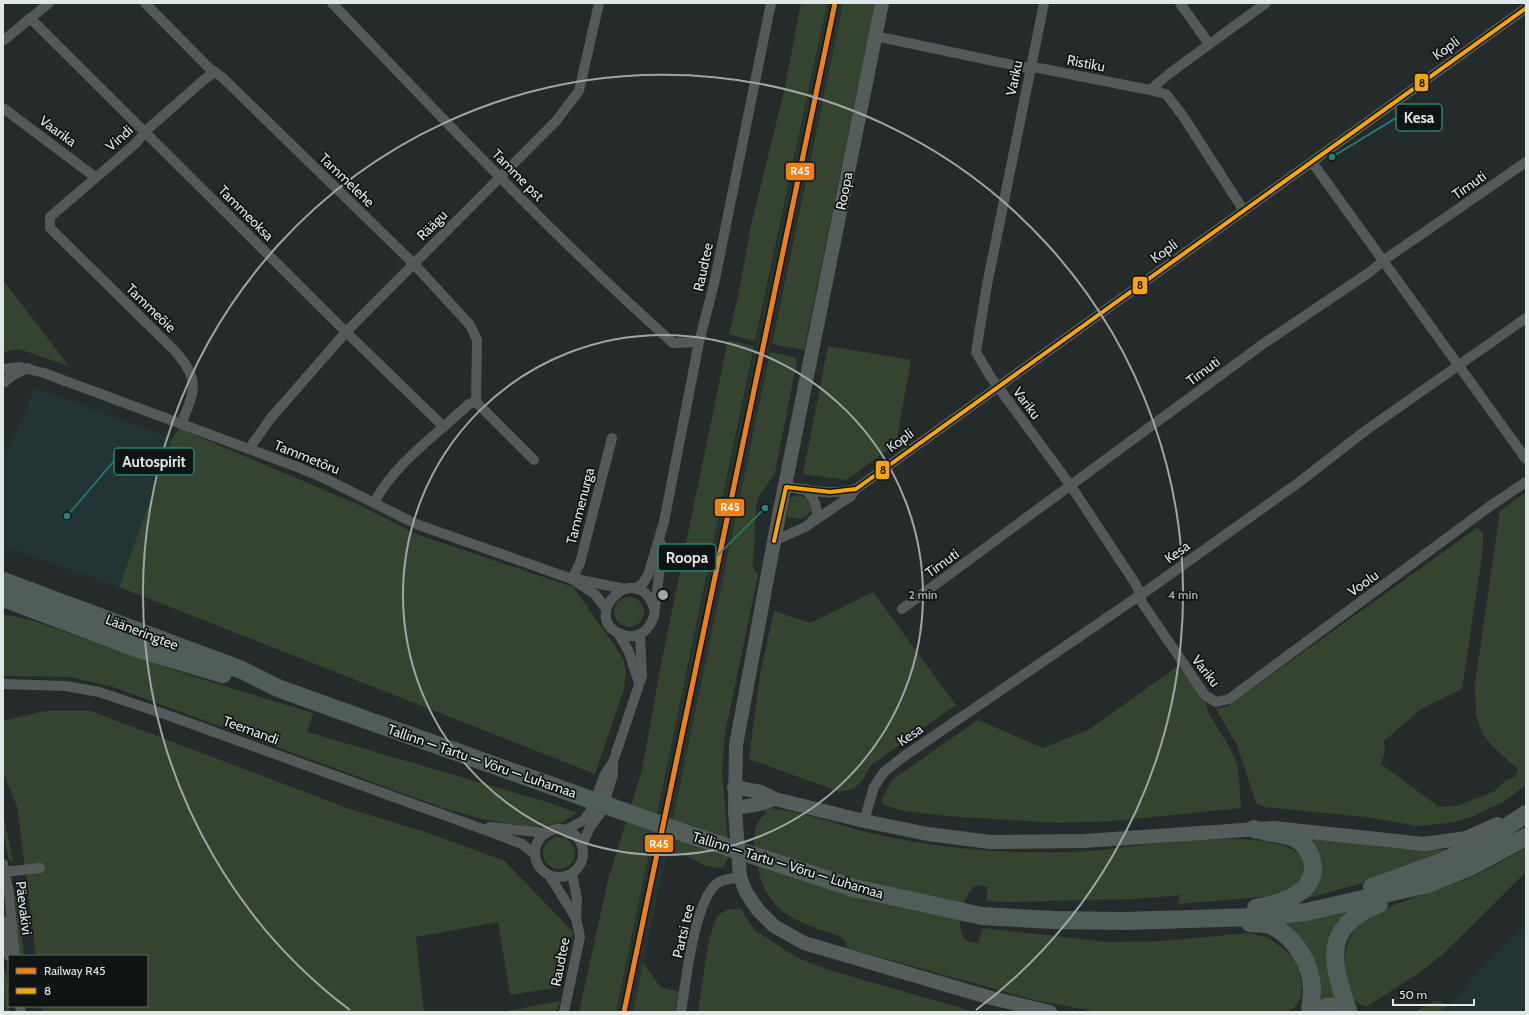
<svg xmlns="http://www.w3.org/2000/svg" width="1529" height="1015" viewBox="0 0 1529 1015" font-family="Cabin,sans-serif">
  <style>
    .built { fill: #223534 }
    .green { fill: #35442e }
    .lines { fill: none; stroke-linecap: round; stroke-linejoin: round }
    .street { stroke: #545a58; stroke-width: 10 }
    .secondary { stroke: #555d5b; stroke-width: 14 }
    .highway { stroke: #505d58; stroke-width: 18 }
    .bus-1-casing { stroke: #101514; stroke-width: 7 }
    .bus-1 { stroke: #f7a600; stroke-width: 4 }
    .rail-1-casing { stroke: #101514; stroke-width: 8 }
    .rail-1 { stroke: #ef8016; stroke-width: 5 }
    .ring { fill: none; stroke: #9fa6a5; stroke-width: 2 }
    .labels { text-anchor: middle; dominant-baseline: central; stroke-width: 3.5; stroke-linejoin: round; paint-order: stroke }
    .street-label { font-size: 14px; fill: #e0e8e7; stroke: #101514 }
    .centre { fill: #9fa6a5; stroke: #101514; stroke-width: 2 }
    .ring-label { font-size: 12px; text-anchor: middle; font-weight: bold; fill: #9fa6a5; stroke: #101514; stroke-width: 3.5; stroke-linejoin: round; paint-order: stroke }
    .leader { fill: none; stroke: #24817a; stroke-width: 1.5 }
    .callout-dot { fill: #24817a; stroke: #101514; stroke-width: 1.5 }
    .callout { fill: #101514; stroke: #24817a; stroke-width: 1.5 }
    .callout-label { font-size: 15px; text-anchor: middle; font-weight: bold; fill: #e0e8e7 }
    .line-badge { stroke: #101514; stroke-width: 1.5 }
    .badge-label { font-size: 11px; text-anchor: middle; font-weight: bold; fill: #fff }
    .pale-badge-label { font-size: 11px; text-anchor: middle; font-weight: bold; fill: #111 }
  </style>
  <rect width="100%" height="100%" fill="#252b2b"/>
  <!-- built -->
  <g class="built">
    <path d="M827,3H843L795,226L691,737L633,1012H616Z"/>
    <path d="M35,388L172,439L119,587L3,545V463Z"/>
    <path d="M1526,925V1012H1439L1464,993L1472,979Z"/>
  </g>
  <!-- green -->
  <g class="green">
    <path d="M801,3H827L755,341L729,334L739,292L750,230L785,87Z"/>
    <path d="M843,3H875L804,350L772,344Z"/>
    <path d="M3,280L69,366L19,349L3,352Z"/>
    <path d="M728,340L754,346L616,1012H579L608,880L642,770L661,664Z"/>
    <path d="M828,346L911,360L896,444L846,480L803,474Z"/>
    <path d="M770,352L794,357L797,361L775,473L759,496L756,506L753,567L758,575L725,734L722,770L729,856L723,868L706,866L683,854L665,857Z"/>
    <path d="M179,428L357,504L416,534L573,587L615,646L624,661L626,674L624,689L595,774L119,587L172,439Z"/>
    <path d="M1526,492V785L1503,802L1474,816L1456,822L1418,826L1365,817L1265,807L1256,803L1237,745L1216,709L1228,706L1478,527L1483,534V549L1462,689L1421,709L1384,741L1385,751L1381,764L1439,807L1457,806L1495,791L1506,780L1515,777L1518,769L1493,747L1482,733L1476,715L1475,683L1500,511Z"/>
    <path d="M797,495L805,497L812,508L809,514L801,519L787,517L790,498Z"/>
    <path d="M873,592L956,705L871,765L861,782L853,789L840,792L749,759L760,674L774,611L810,623Z"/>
    <circle cx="629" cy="612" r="15"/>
    <path d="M3,615L14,616L31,620L189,675L313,713L307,732L547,802L577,813L561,823L531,827L482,819L443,808L113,687L70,677L3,676Z"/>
    <path d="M1178,666L1205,701L1208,712L1231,750L1238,767L1241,808L1113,821L1058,823L947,816L905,811L884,805L881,800L893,779L978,720L1043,748L1090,729Z"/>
    <path d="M44,711H91L347,808L428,833L505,861L573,932L560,987L510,995L498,922L416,937L424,1012H42V1006H147V956H36L17,806L3,773V721Z"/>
    <path d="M763,808C801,809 835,825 871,833C942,850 1019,855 1091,851C1134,848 1277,822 1302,858L1304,875C1295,887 1287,892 1273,896L1178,904L1180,895L1135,899L1004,902L986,901L988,887C984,886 979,885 975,886C963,892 947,946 978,943L983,928L1108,942L1163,941L1249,933L1269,938L1295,958L1300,974L1302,986L1301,998L1294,1008L1285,1012H1098L1034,1000L847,948L845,941L841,937C789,919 763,912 755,852C753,836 753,824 766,813Z"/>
    <path d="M3,813L13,861L9,860L3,833Z"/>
    <path d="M1307,835L1400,849L1451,850L1375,880L1307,898L1314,889Z"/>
    <circle cx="559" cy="853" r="16"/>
    <path d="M1526,848V872L1441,956L1417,974L1366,1007C1351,1001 1346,990 1345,974C1344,953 1345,940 1360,923C1373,909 1442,889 1464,880C1485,872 1506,859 1526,848Z"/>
    <path d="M15,896H18L24,956H20Z"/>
    <path d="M728,909H741L754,930L798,958L832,971L975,1012H698L709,939L717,916Z"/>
    <path d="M1349,911L1335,998L1319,1000C1317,952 1314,953 1280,922Z"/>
    <path d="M643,962L660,987L679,992L675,1012H633Z"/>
    <path d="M3,968L6,972L10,1012H5Z"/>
    <path d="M560,1001L556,1012H501Z"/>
    <path d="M1434,1001L1441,1002L1447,1007L1439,1012H1414Z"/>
  </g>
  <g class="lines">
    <!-- street -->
    <g class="street">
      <path d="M145,3L208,67L223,78L413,263L470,325L477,340L476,402L534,460"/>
      <path d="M332,3C443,119 553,236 673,343L699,342"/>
      <path d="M1044,3L987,285L976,352L990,376L1071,486L1135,583L1141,595V601L1205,695L1216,702L1229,699L1493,504L1526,482"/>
      <path d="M1180,3L1209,44"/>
      <path d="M30,18L346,332L444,427"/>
      <path d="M875,36L1022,67L1039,68L1150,90L1170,73L1266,3"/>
      <path d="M3,41L49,3"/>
      <path d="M1150,90L1166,94L1183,116L1244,211"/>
      <path d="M3,108L95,177"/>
      <path d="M1312,162L1526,459"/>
      <path d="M3,369L20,367L44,373L300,468L326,479L416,524L572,579L595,594L606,609"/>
      <path d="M3,383L13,375L28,368"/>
      <path d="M181,424C196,389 200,379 174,350L50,228V217L135,144L149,128L206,78L215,72"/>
      <path d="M249,449L270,419L346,332L556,121L579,91L599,3"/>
      <path d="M786,487C810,490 833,496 856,489L1526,8"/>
      <path d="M805,489C813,497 817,504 817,516L811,522"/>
      <path d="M374,503C394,464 437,434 469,404L476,402"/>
      <path d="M774,541L805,527L851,496L855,490"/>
      <path d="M572,579L580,563L612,438"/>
      <path d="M576,579L625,589"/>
      <path d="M636,589L643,583L648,575L664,522L699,342L714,284L771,3"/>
      <path d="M654,608C637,557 578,617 621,634C637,641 649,631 654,616L660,567L661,544"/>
      <path d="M902,609L1263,344L1370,272L1384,260L1526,162"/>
      <path d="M618,633L629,652L639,683"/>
      <path d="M3,684L66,686L99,692L167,715L499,835L522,844L535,854"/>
      <path d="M864,821L874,787L884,772L903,757L1155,585L1298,483L1365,431L1526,318"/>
      <path d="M490,827L546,833"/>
      <circle cx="559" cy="853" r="24"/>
      <path d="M566,830L584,820L593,807L604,776L613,762L642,676L640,634"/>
      <path d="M582,846L590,827L602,811L613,774V762"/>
      <path d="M3,864L9,893L15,956"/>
      <path d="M3,872L40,868"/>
      <path d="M572,874L577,899L576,918"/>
      <path d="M549,875L576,918L580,937L564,1012"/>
      <path d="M3,921L9,956"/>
      <path d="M20,1006L21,1012"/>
      <path d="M681,1012C686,983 694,897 719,882C725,879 734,878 740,877"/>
    </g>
    <!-- secondary -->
    <g class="secondary">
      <path d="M882,3L778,520L736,745L735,811L740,877L746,892L758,910L774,926L804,943L991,998L1050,1012"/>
      <path d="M734,787L761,792L775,799L864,821L928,834L990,842L1084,841L1274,828L1424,844L1466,838L1498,824"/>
      <path d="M735,808L759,804L775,799"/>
      <path d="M1314,1012C1324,1002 1340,1002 1350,1012"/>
    </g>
    <!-- highway -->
    <g class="highway">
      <path d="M3,581L242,670L278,688L319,703L687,834L854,888L982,916L1054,920L1124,921L1256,917L1306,912L1428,884L1470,867L1526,837"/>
      <path d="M3,598L139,649L223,674"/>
      <path d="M1254,829C1267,833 1284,833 1296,839C1304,844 1310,852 1312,861C1319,893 1280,904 1256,908"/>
      <path d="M1372,887L1439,863L1490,838L1526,814"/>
      <path d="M1250,923C1257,924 1266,923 1272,926C1295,937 1312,964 1312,991C1312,998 1310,1005 1310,1012"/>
      <path d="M1348,1010C1331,961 1322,927 1379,904"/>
    </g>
    <!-- bus-1 casing -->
    <g class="bus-1-casing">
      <path id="bus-1" d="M774,541L786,487L830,492L856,489L1526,8"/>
    </g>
    <!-- bus-1 -->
    <use href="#bus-1" class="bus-1"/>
    <!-- rail-1 casing -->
    <g class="rail-1-casing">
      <path id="rail-1" d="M624,1012L835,3"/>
    </g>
    <!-- rail-1 -->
    <use href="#rail-1" class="rail-1"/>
  </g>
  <!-- distance rings -->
  <g class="ring">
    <circle cx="663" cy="595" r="260"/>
    <path d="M350 1010A520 520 0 1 1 976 1010"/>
  </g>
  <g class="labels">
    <!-- street labels -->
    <g class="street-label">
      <text transform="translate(1446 48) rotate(-36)">Kopli</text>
      <text transform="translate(1086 63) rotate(11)">Ristiku</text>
      <text transform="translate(1014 78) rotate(-78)">Variku</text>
      <text transform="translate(58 131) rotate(36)">Vaarika</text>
      <text transform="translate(119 138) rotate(-42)">Vindi</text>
      <text transform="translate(518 175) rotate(45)">Tamme pst</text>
      <text transform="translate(347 180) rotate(44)">Tammelehe</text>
      <text transform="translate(1469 185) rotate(-35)">Timuti</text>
      <text transform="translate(844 191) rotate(-79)">Roopa</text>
      <text transform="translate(246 213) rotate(45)">Tammeoksa</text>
      <text transform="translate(432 225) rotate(-45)">Räägu</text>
      <text transform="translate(1164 251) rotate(-36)">Kopli</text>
      <text transform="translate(703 267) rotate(-78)">Raudtee</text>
      <text transform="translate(151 308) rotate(44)">Tammeõie</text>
      <text transform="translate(1203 371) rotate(-37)">Timuti</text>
      <text transform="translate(1027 403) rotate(53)">Variku</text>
      <text transform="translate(900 440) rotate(-36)">Kopli</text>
      <text transform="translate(307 457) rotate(22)">Tammetõru</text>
      <text transform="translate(580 506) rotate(-76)">Tammenurga</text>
      <text transform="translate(1177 552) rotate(-36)">Kesa</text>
      <text transform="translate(942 563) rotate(-36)">Timuti</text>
      <text transform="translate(1363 583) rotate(-36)">Voolu</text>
      <text transform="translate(142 632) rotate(21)">Lääneringtee</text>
      <text transform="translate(1206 671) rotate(52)">Variku</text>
      <text transform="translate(251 730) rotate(20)">Teemandi</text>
      <text transform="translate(910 735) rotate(-34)">Kesa</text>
      <text transform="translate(482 761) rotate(19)">Tallinn — Tartu — Võru — Luhamaa</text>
      <text transform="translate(788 865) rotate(17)">Tallinn — Tartu — Võru — Luhamaa</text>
      <text transform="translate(24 908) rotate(83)">Päevakivi</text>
      <text transform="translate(683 931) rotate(-77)">Partsi tee</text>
      <text transform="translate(560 962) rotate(-79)">Raudtee</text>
    </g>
  </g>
  <circle cx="663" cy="595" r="6" class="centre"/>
  <g class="ring-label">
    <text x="923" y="599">2 min</text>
    <text x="1183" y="599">4 min</text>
  </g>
  <!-- callouts -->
  <path class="leader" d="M1332 157L1396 118M67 516L114 461M765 508L716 557"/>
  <g class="callout-dot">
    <circle cx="1332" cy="157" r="4"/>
    <circle cx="67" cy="516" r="4"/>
    <circle cx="765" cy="508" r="4"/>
  </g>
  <g class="callout">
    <rect x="1396" y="104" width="46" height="27" rx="4"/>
    <rect x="114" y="448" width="80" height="27" rx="4"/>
    <rect x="658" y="544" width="58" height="27" rx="4"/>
  </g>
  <g class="callout-label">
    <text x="1419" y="123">Kesa</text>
    <text x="154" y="467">Autospirit</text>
    <text x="687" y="563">Roopa</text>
  </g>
  <g class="line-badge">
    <rect x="1414" y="73" width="15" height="19" rx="4" fill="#f7a600"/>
    <rect x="785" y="162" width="30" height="19" rx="4" fill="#ef8016"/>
    <rect x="1132" y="276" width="16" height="19" rx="4" fill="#f7a600"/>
    <rect x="875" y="460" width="15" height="20" rx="4" fill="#f7a600"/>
    <rect x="714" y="498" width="31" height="19" rx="4" fill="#ef8016"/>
    <rect x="644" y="834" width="30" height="19" rx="4" fill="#ef8016"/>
  </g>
  <g class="badge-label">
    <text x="800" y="175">R45</text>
    <text x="730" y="511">R45</text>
    <text x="659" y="848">R45</text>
  </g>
  <g class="pale-badge-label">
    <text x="1422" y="87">8</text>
    <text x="1140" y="289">8</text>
    <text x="883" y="474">8</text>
  </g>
  <!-- border -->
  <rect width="1529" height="1015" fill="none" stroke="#e0e8e7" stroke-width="8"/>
  <!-- legend -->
  <rect x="8" y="955" width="140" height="52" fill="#101514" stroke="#636968"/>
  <rect x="16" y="968" width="20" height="6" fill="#ef8016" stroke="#636968"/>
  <text x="44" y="975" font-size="12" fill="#e0e8e7">Railway R45</text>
  <rect x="16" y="988" width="20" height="6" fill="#f7a600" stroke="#636968"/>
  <text x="44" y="995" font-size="12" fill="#e0e8e7">8</text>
  <!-- scale -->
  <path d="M1393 999v6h81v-6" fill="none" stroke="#e0e8e7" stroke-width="2"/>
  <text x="1399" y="999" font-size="12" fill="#e0e8e7" stroke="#101514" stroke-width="3" paint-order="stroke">50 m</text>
</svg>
